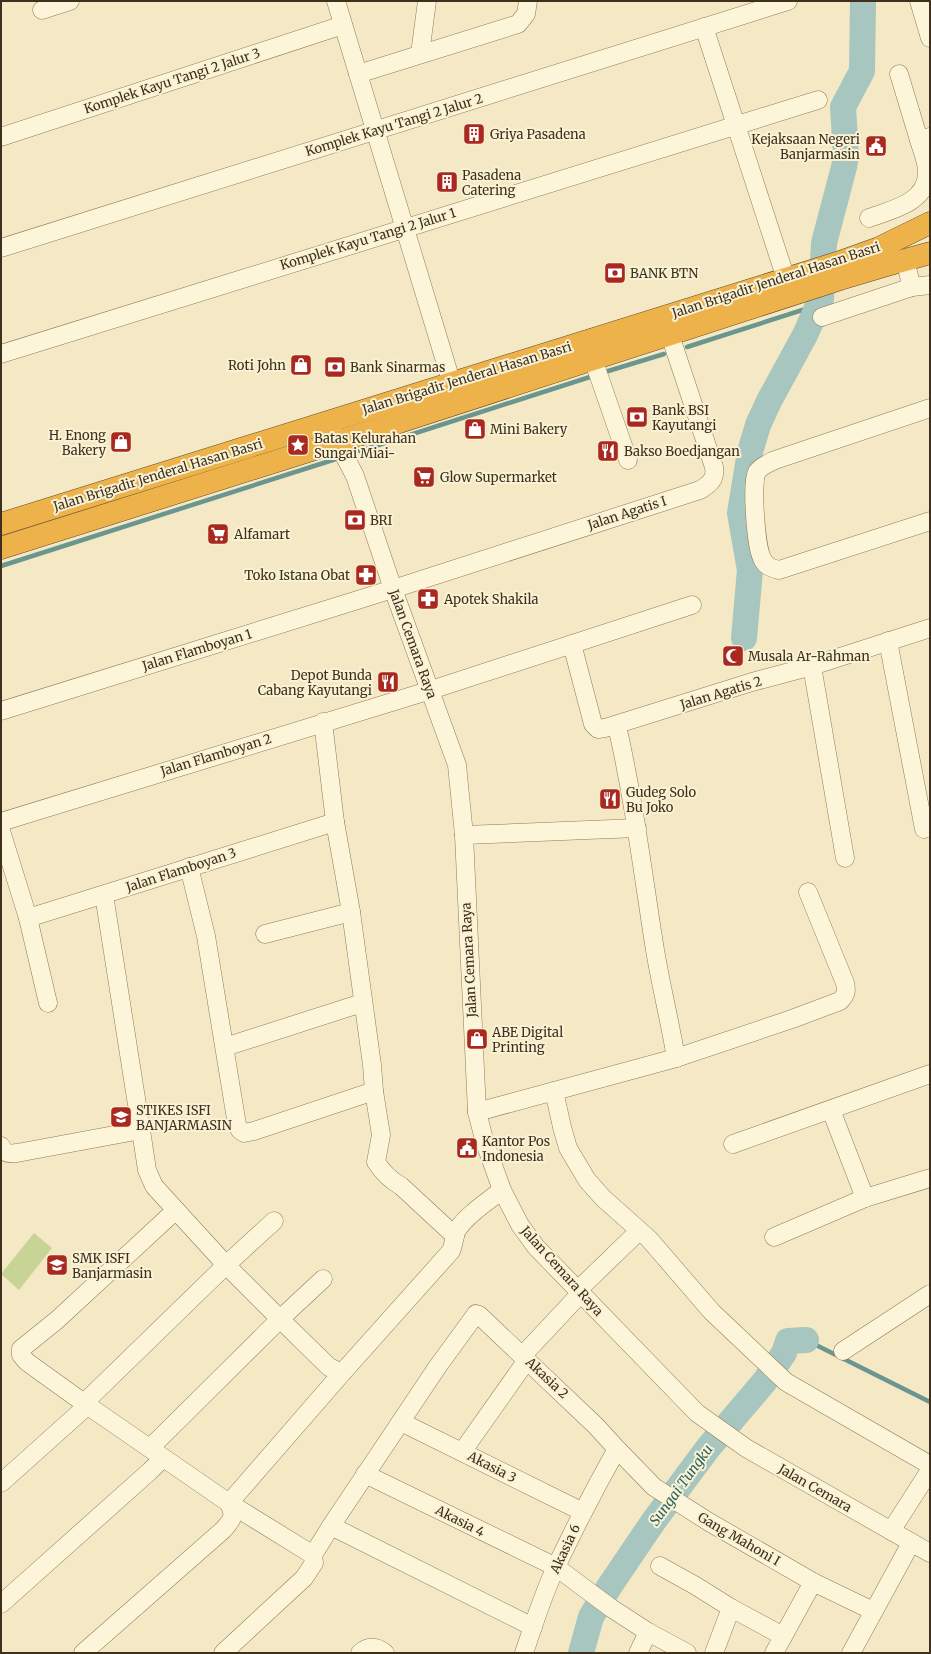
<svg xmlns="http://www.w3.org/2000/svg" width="931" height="1654" viewBox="0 0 931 1654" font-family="Merriweather,serif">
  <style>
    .green { fill: #c8d496 }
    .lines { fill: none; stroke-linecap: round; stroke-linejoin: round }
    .stream { stroke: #6b968f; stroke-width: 4.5 }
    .river { stroke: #a6c6bf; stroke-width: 26 }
    .minor-casing { stroke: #917a57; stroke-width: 19 }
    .highway-casing { stroke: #5f472c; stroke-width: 23 }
    .minor { stroke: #fdf5d9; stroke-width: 18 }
    .highway { stroke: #edb24a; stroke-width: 22 }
    .labels { text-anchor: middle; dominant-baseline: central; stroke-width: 4; stroke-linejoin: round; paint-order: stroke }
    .street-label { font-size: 13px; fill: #3f301d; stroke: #faf2d5 }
    .poi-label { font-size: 13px; fill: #3f301d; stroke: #faf2d5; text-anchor: start }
    .water-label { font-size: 14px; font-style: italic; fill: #2a6161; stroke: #faf2d5 }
  </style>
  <rect width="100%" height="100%" fill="#f4e9c4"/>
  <!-- green -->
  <path class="green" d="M34,1233L52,1248L19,1290L1,1274Z"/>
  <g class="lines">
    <!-- stream -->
    <g class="stream">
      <path d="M687,347L818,305"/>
      <path d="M605,372L664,354"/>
      <path d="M360,451L593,376"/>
      <path d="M1,566L336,459"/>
      <path d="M806,1340L930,1402"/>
    </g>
    <!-- river -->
    <g class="river">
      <path d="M744,638L750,570L740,513L750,452L758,425L769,401L805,335L821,299L824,243L844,167L846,156L843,107L862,71L863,1"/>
      <path d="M581,1653L591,1617L609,1587L653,1522L708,1448L765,1381L784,1353L788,1341L806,1340"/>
    </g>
    <!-- minor casing -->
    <g class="minor-casing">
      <g id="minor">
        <path d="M336,1L452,384"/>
        <path d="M919,1L930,38"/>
        <path d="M42,10L70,1"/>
        <path d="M704,27L786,279"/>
        <path d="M420,54L427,1"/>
        <path d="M358,74L518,24L526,14L528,1"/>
        <path d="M899,74L919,140L930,137"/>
        <path d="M1,137L343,25"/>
        <path d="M869,218C891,210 926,203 927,174C928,163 922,151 919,140"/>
        <path d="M1,248L788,1"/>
        <path d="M912,287L930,285"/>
        <path d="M822,317L912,287L905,261"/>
        <path d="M1,354L818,100"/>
        <path d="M593,359L628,460"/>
        <path d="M930,408L775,460C769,463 761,466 757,472C751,483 756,547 762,558C765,566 771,568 779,570L930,521"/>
        <path d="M331,430L355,476L393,589L457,765L464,835L477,1112L485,1143L502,1190L520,1225L536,1247L697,1413L746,1448L930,1553"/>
        <path d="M888,641L924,829"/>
        <path d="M572,644L593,724L598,729L605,728L752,682L812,666L930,628"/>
        <path d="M812,666L845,858"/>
        <path d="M1,711L393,589L700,490C710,484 716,479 714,467L670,335"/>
        <path d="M323,722L335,822L351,912L372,1065L374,1091L381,1135L376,1162C383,1173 390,1180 401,1186L455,1236"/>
        <path d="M617,726C634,800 643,875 655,950C661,986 670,1022 676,1058"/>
        <path d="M1,822L431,690L692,605"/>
        <path d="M1,831L28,918L48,1003"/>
        <path d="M464,835L637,828"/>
        <path d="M189,867L206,936L237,1125L240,1130L244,1133L254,1131L374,1091"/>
        <path d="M104,895L141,1130L147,1170L154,1186L226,1265L280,1319L329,1367L342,1373"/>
        <path d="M28,918L335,822"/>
        <path d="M265,934L351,912"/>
        <path d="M225,1047L362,1003"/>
        <path d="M554,1091L562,1127L568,1148L587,1180L603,1198L649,1239L712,1312L786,1382L930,1465"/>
        <path d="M831,1110L865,1198"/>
        <path d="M477,1112L676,1058L792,1019L840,1001C846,995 847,991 845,983L808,892"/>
        <path d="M733,1144L930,1074"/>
        <path d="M1,1146C4,1154 10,1154 17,1153L141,1130"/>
        <path d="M274,1221L226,1265L84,1403L229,1503L313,1555"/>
        <path d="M774,1237L865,1198L930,1178"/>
        <path d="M578,1290L639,1231"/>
        <path d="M843,1351L930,1294"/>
        <path d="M523,1355L581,1293"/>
        <path d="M84,1403L27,1362L21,1355V1349L57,1320L176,1210"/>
        <path d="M401,1422L583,1512"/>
        <path d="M150,1448L280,1319L323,1279"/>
        <path d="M462,1452L527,1360"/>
        <path d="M365,1474L556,1567L611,1608L648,1632L687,1653"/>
        <path d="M1,1483L88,1405"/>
        <path d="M229,1503L342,1373L451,1251C454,1244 454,1236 457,1230C468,1214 487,1202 502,1190"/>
        <path d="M331,1526L533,1627"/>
        <path d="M891,1531L930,1470"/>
        <path d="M660,1566L696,1586L731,1608L783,1636"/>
        <path d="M1,1604L150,1471L163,1458"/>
        <path d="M83,1653L223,1530C233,1519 235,1517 229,1503"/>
        <path d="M223,1653L304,1578L314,1563L313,1555L331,1526L438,1366L476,1314L479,1315L596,1426L617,1449L654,1487L709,1522L813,1582L873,1611"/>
        <path d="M360,1653C369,1645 376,1646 385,1653"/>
        <path d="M524,1653C534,1624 543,1594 556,1567C575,1527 595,1488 617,1449"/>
        <path d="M638,1653L648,1632"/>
        <path d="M714,1653L731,1608"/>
        <path d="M774,1653L813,1582"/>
        <path d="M851,1653L911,1543"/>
      </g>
    </g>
    <!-- highway casing -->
    <g class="highway-casing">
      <g id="highway">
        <path d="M1,524L837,263L879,248L930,223"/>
        <path d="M1,548L356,436L840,279L887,265L930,253"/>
      </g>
    </g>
    <!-- minor -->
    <use href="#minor" class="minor"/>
    <!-- highway -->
    <use href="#highway" class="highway"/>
  </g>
  <!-- icons -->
  <defs>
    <g id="building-square" transform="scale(1.15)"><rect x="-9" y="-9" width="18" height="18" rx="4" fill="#a9281f" stroke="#faf2d5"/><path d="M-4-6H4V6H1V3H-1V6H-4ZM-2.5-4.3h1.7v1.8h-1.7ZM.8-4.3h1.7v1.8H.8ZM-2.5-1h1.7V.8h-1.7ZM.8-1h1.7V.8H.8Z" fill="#fff"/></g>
    <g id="civic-square" transform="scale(1.15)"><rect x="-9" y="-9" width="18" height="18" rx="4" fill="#a9281f" stroke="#faf2d5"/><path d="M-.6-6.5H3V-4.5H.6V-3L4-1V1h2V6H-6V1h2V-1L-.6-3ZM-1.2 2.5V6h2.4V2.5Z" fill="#fff"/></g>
    <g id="bank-square" transform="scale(1.15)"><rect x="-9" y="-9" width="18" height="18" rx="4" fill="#a9281f" stroke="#faf2d5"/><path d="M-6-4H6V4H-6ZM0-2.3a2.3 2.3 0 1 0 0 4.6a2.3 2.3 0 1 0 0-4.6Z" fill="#fff"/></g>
    <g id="shop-square" transform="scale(1.15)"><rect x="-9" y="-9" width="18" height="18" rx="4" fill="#a9281f" stroke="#faf2d5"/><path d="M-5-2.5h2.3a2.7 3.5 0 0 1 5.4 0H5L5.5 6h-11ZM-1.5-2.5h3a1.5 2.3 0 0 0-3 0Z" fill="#fff"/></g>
    <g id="sight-square" transform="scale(1.15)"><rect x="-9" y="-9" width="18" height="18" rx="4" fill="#a9281f" stroke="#faf2d5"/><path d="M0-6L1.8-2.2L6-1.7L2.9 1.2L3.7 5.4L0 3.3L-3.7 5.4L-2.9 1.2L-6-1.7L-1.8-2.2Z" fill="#fff"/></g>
    <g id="restaurant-square" transform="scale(1.15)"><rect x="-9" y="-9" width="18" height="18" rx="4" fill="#a9281f" stroke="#faf2d5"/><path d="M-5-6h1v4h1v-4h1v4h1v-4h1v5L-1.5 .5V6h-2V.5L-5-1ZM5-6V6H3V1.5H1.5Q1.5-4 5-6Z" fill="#fff"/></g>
    <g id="supermarket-square" transform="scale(1.15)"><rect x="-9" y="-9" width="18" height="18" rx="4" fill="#a9281f" stroke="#faf2d5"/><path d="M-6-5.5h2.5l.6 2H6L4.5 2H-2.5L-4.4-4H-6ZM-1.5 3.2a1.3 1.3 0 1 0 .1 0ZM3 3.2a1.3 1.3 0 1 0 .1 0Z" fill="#fff"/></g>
    <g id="pharmacy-square" transform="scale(1.15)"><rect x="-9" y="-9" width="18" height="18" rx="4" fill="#a9281f" stroke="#faf2d5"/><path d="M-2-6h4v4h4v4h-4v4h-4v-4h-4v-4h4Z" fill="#fff"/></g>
    <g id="mosque-square" transform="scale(1.15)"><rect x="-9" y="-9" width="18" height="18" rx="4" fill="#a9281f" stroke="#faf2d5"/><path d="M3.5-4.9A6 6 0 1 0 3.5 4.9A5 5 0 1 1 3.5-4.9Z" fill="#fff"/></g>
    <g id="university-square" transform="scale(1.15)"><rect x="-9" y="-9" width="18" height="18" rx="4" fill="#a9281f" stroke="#faf2d5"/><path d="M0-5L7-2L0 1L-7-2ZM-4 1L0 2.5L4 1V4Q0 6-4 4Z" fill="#fff"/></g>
    <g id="school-square" transform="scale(1.15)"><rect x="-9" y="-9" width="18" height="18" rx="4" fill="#a9281f" stroke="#faf2d5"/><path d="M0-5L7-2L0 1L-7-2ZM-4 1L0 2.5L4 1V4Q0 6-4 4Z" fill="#fff"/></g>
  </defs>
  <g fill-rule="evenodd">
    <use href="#building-square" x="474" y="134"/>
    <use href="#civic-square" x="876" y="146"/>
    <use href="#building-square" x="447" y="182"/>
    <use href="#bank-square" x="615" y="273"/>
    <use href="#shop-square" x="301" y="365"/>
    <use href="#bank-square" x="335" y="367"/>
    <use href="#bank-square" x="637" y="417"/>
    <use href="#shop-square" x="475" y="429"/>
    <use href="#shop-square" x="121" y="442"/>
    <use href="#sight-square" x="298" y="445"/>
    <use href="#restaurant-square" x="608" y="451"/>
    <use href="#supermarket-square" x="424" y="477"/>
    <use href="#bank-square" x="355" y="520"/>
    <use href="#supermarket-square" x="218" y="534"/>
    <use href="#pharmacy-square" x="366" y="575"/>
    <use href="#pharmacy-square" x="428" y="599"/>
    <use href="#mosque-square" x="733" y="656"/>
    <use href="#restaurant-square" x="388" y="682"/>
    <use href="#restaurant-square" x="610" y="799"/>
    <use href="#shop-square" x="477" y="1039"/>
    <use href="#university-square" x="121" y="1117"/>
    <use href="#civic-square" x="467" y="1148"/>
    <use href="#school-square" x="57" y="1265"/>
  </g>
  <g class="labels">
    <!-- street labels -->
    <g class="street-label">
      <text transform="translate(172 81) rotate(-18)">Komplek Kayu Tangi 2 Jalur 3</text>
      <text transform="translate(394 125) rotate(-17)">Komplek Kayu Tangi 2 Jalur 2</text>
      <text transform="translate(368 239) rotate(-17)">Komplek Kayu Tangi 2 Jalur 1</text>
      <text transform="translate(776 280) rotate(-18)">Jalan Brigadir Jenderal Hasan Basri</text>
      <text transform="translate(467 378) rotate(-17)">Jalan Brigadir Jenderal Hasan Basri</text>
      <text transform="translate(158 475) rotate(-17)">Jalan Brigadir Jenderal Hasan Basri</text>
      <text transform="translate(627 513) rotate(-18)">Jalan Agatis I</text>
      <text transform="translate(413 644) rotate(70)">Jalan Cemara Raya</text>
      <text transform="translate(197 650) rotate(-17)">Jalan Flamboyan 1</text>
      <text transform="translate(721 693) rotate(-17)">Jalan Agatis 2</text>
      <text transform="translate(216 755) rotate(-17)">Jalan Flamboyan 2</text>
      <text transform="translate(181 870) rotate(-18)">Jalan Flamboyan 3</text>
      <text transform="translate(469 960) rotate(-93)">Jalan Cemara Raya</text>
      <text transform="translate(562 1271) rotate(48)">Jalan Cemara Raya</text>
      <text transform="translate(547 1378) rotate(43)">Akasia 2</text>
      <text transform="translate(492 1467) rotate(27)">Akasia 3</text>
      <text transform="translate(815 1488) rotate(30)">Jalan Cemara</text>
      <text transform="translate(460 1521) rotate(27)">Akasia 4</text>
      <text transform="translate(739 1539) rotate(30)">Gang Mahoni I</text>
      <text transform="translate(565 1549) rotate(-65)">Akasia 6</text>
    </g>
    <!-- poi labels -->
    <g class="poi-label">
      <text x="490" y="134">Griya Pasadena</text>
      <text x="860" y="139" text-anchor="end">Kejaksaan Negeri<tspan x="860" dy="15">Banjarmasin</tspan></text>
      <text x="462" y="175">Pasadena<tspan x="462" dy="15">Catering</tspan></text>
      <text x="630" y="273">BANK BTN</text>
      <text x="286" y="365" text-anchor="end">Roti John</text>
      <text x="350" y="367">Bank Sinarmas</text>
      <text x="652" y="410">Bank BSI<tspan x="652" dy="15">Kayutangi</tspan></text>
      <text x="490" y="429">Mini Bakery</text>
      <text x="106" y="435" text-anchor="end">H. Enong<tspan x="106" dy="15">Bakery</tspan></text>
      <text x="314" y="438">Batas Kelurahan<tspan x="314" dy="15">Sungai Miai-</tspan></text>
      <text x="624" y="451">Bakso Boedjangan</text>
      <text x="440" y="477">Glow Supermarket</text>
      <text x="370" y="520">BRI</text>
      <text x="234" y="534">Alfamart</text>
      <text x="350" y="575" text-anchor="end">Toko Istana Obat</text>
      <text x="444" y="599">Apotek Shakila</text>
      <text x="748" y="656">Musala Ar-Rahman</text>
      <text x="372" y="675" text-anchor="end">Depot Bunda<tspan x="372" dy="15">Cabang Kayutangi</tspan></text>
      <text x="626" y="792">Gudeg Solo<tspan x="626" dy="15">Bu Joko</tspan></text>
      <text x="492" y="1032">ABE Digital<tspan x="492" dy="15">Printing</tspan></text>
      <text x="136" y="1110">STIKES ISFI<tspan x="136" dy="15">BANJARMASIN</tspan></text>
      <text x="482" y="1141">Kantor Pos<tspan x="482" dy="15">Indonesia</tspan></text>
      <text x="72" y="1258">SMK ISFI<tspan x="72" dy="15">Banjarmasin</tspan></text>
    </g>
    <!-- water labels -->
    <g class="water-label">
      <text transform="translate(681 1485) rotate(-54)">Sungai Tungku</text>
    </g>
  </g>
  <!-- border -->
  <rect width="931" height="1654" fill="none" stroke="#3f301d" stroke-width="4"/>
</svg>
